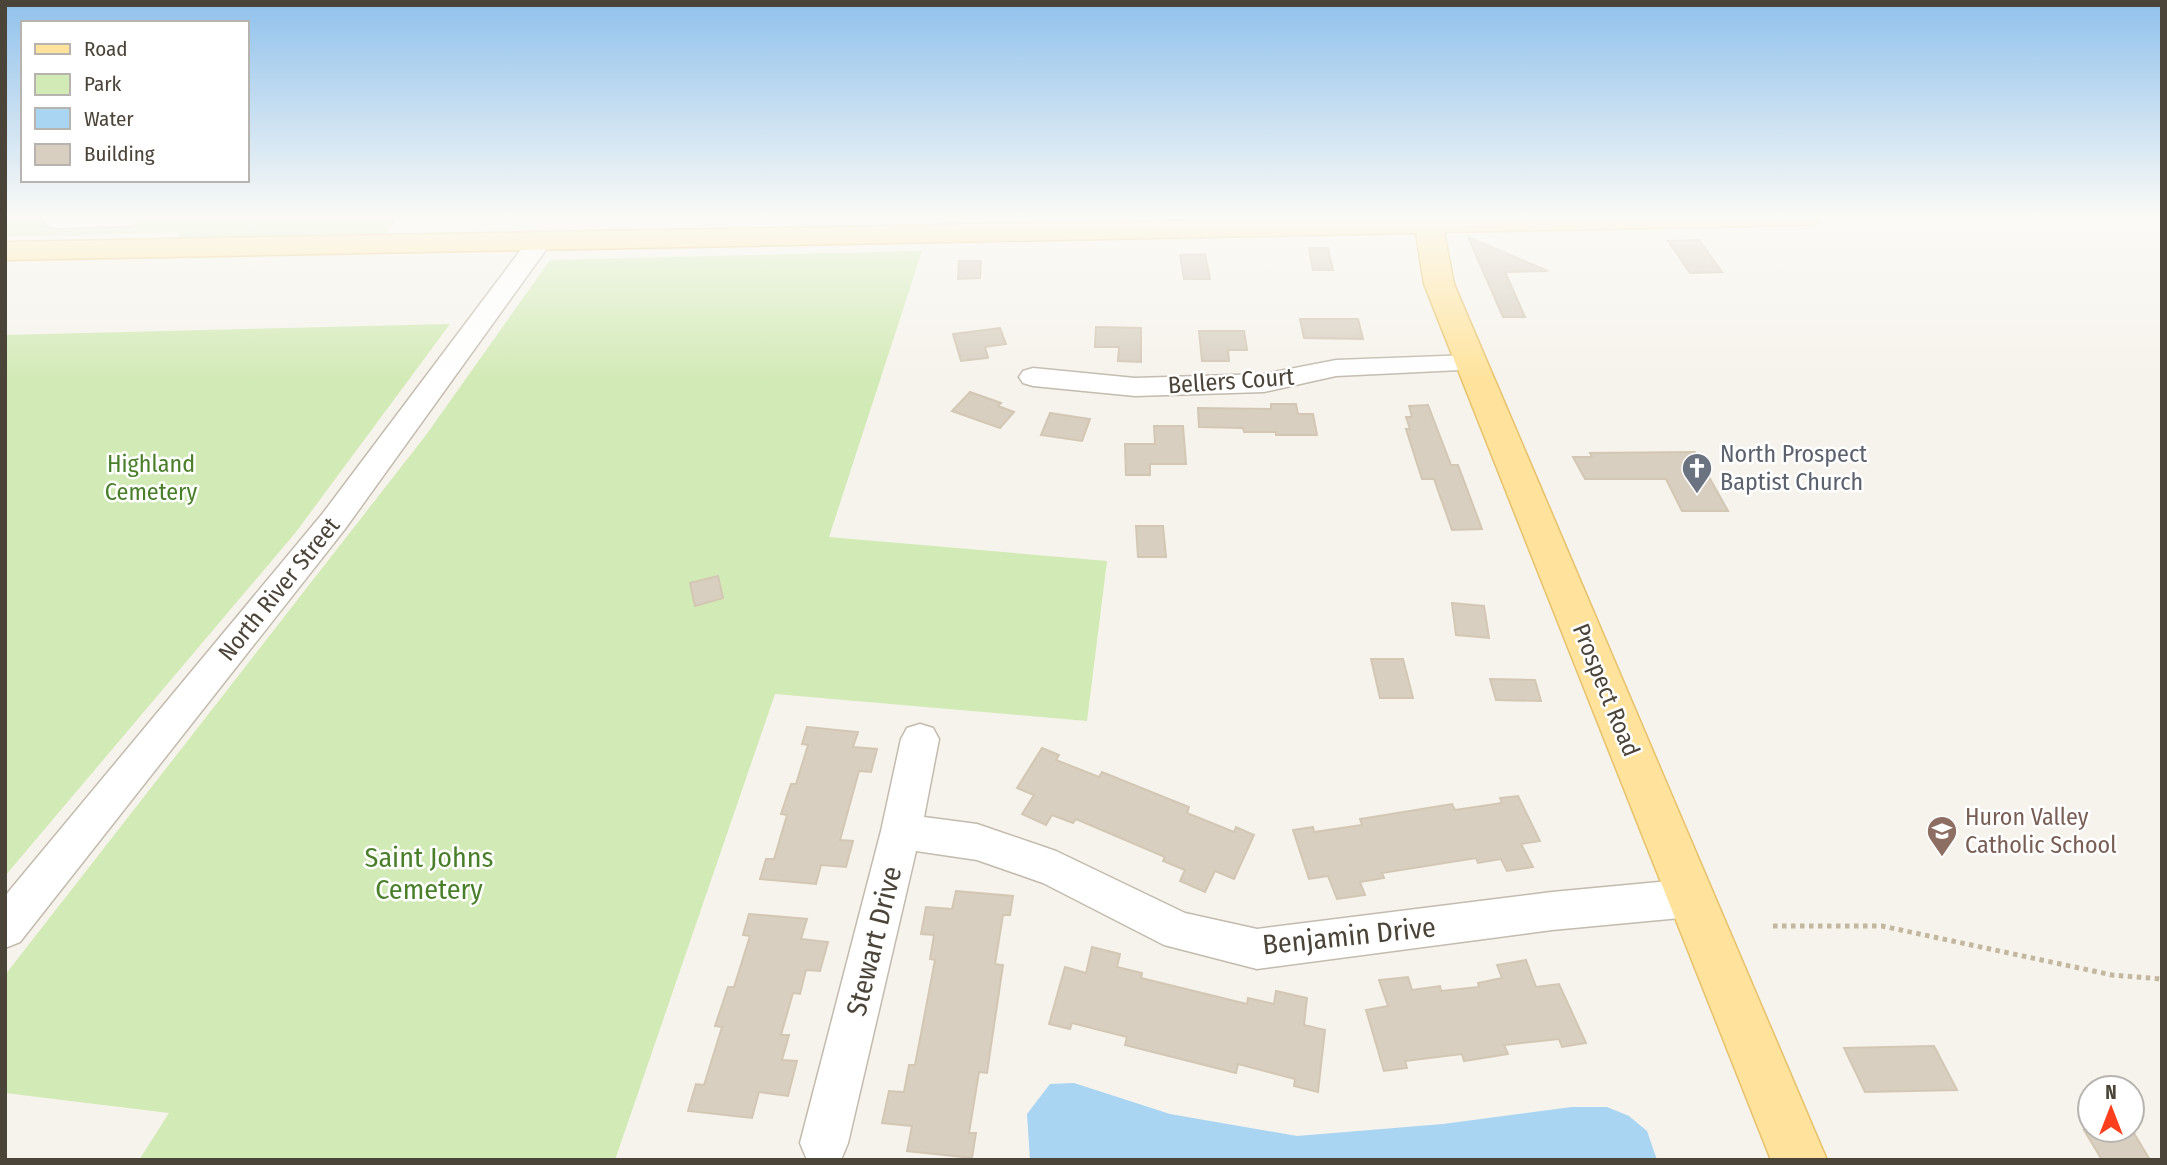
<svg xmlns="http://www.w3.org/2000/svg" width="2167" height="1165" viewBox="0 0 2167 1165" font-family="'Fira Sans Condensed',sans-serif">
  <style>
    .green { fill: #d2eab5 }
    .water { fill: #a9d4f2 }
    .building { fill: #d8cfc1; stroke: #d3c7b4; stroke-width: 2 }
    .lines { fill: none; stroke-linecap: round; stroke-linejoin: round }
    .minor-casing { stroke: #c2bbae; stroke-width: 3 }
    .major-casing { stroke: #e6c16a; stroke-width: 3 }
    .path { stroke: #c4b79f; stroke-width: 5; stroke-dasharray: 4.5 4.5; stroke-linecap: butt }
    .minor { fill: #fff; fill-rule: evenodd }
    .major { fill: #ffe39c; fill-rule: evenodd }
    .labels { text-anchor: middle; dominant-baseline: central; stroke-width: 5; stroke-linejoin: round; paint-order: stroke }
    .street-label { font-size: 24px; fill: #4b4439; stroke: #fff }
    .worship-label { font-size: 24px; fill: #5b616d; stroke: #fff; text-anchor: start }
    .park-label { font-size: 24px; fill: #4a7f2a; stroke: #fff }
    .education-label { font-size: 24px; fill: #785e54; stroke: #fff; text-anchor: start }
    .near-park-label { font-size: 28px; fill: #4a7f2a; stroke: #fff }
    .near-street-label { font-size: 28px; fill: #4b4439; stroke: #fff }
  </style>
  <rect width="100%" height="100%" fill="#f6f3ec"/>
  <!-- green -->
  <g class="green">
    <path d="M5,217H398L384,237L176,240L180,232L5,237Z"/>
    <path d="M644,217H867L866,220H643Z"/>
    <path d="M922,251L829,537L1107,561L1087,721L775,694L615,1160H139L169,1113L5,1093V975L426,435L550,260Z"/>
    <path d="M450,324L296,532L5,876V335Z"/>
  </g>
  <!-- water -->
  <path class="water" d="M1074,1083L1170,1114L1297,1136L1443,1124L1572,1107H1607L1629,1116L1647,1131L1657,1160H1030L1027,1114L1050,1084Z"/>
  <!-- building -->
  <g class="building">
    <path d="M1468,237L1548,271L1505,272L1525,317H1503Z"/>
    <path d="M1699,240L1722,272L1690,273L1668,241Z"/>
    <path d="M1309,248H1328L1333,270H1313Z"/>
    <path d="M1205,254L1210,279H1184L1180,255Z"/>
    <path d="M959,261H981L980,278L958,279Z"/>
    <path d="M1300,319H1358L1363,339L1304,338Z"/>
    <path d="M1096,327L1141,328V362L1118,361L1119,347H1095Z"/>
    <path d="M1000,328L1006,344L985,347L988,358L961,361L953,334Z"/>
    <path d="M1199,331H1244L1247,350H1228L1229,361H1202Z"/>
    <path d="M970,392L1001,403L998,406L1014,412L1000,428L952,411Z"/>
    <path d="M1271,404H1296L1298,414H1313L1317,435H1276V432H1244L1243,428L1199,427L1198,408L1271,409Z"/>
    <path d="M1428,405L1451,465H1458L1482,529L1452,530L1434,479H1422L1406,429H1410L1406,417H1412L1409,406Z"/>
    <path d="M1050,413L1090,419L1082,441L1041,435Z"/>
    <path d="M1154,426H1183L1186,464H1150V475H1126L1125,444H1155Z"/>
    <path d="M1695,452L1728,511H1682L1666,479H1585L1573,457H1592L1590,453Z"/>
    <path d="M1136,526H1163L1166,557H1138Z"/>
    <path d="M718,576L723,598L695,606L690,583Z"/>
    <path d="M1452,603L1484,606L1489,638L1456,635Z"/>
    <path d="M1371,659H1403L1413,698H1380Z"/>
    <path d="M1490,679L1535,680L1541,701L1496,700Z"/>
    <path d="M807,727L858,732L853,747L877,749L871,772L859,771L840,840L853,841L846,867L821,865L816,884L760,879L766,859H774L787,815L781,814L791,784H796L808,745L802,744Z"/>
    <path d="M1042,748L1059,755L1056,760L1099,777L1102,772L1189,807L1187,813L1234,832L1236,827L1254,835L1234,879L1215,871L1205,892L1180,881L1185,870L1163,861L1165,857L1076,819L1073,823L1052,815L1046,825L1022,814L1034,795L1017,788Z"/>
    <path d="M1518,796L1540,841L1521,844L1533,867L1507,871L1501,859L1478,863L1476,858L1382,873L1384,878L1360,882L1365,895L1337,899L1328,876L1309,879L1293,830L1313,827L1314,832L1362,825L1360,819L1452,804L1455,810L1502,803L1500,798Z"/>
    <path d="M956,891L1013,896L1010,915H1003L995,964L1003,965L987,1073L979,1072L969,1133H976L972,1158L907,1151L912,1126L882,1123L889,1091L904,1092L909,1065H915L935,960L930,959L934,935L921,934L926,907L952,909Z"/>
    <path d="M749,914L807,919L801,939L828,942L820,971L806,970L800,994L793,993L781,1035H789L782,1060L797,1061L788,1096L759,1092L752,1118L688,1111L696,1084L704,1085L722,1027L715,1026L728,987H734L750,936L743,935Z"/>
    <path d="M1092,947L1120,954L1117,967L1142,973L1141,978L1247,1004L1248,998L1274,1004L1276,991L1307,998L1304,1025L1325,1030L1318,1092L1294,1086L1295,1079L1238,1064L1236,1073L1125,1045L1127,1037L1072,1023L1070,1029L1049,1024L1065,967L1086,973Z"/>
    <path d="M1526,960L1536,987L1559,984L1586,1043L1562,1047L1559,1039L1504,1045L1508,1054L1464,1061L1462,1054L1405,1061L1407,1068L1384,1071L1366,1010L1388,1006L1379,980L1408,977L1412,990L1440,986L1441,991L1479,987L1478,983L1502,978L1497,965Z"/>
    <path d="M1934,1046L1957,1090L1865,1092L1844,1048Z"/>
    <path d="M2084,1130H2132L2150,1160H2102Z"/>
  </g>
  <g class="lines">
    <!-- minor casing -->
    <g class="minor-casing">
      <g id="minor">
        <path d="M47,217H136L138,219L134,224L126,226L56,228L48,226L44,221Z"/>
        <path d="M541,233L550,235L553,240L345,529L20,942L5,948V896L323,513L532,235Z"/>
        <path d="M1471,355L1481,357L1485,363L1481,369L1336,376L1264,392L1135,396L1033,386L1023,383L1019,377L1023,371L1033,368L1135,378L1264,374L1336,360Z"/>
        <path d="M920,724L933,728L939,739L924,817L977,824L1056,851L1185,913L1257,929L1552,892L1691,879L1706,885L1712,898L1706,911L1691,917L1552,930L1257,969L1164,945L1043,883L977,860L916,851L848,1143L841,1160H807L800,1143L881,831L901,739L907,728Z"/>
      </g>
    </g>
    <!-- major casing -->
    <g class="major-casing">
      <path id="major" d="M1383,217H1820L1816,223L1806,225L1444,232L1454,284L1827,1160H1771L1424,284L1416,233L5,260V242Z"/>
    </g>
    <!-- path -->
    <path class="path" d="M1773,926H1882L2112,975L2162,979"/>
    <!-- minor -->
    <use href="#minor" class="minor"/>
    <!-- major -->
    <use href="#major" class="major"/>
  </g>
  <!-- sky -->
  <linearGradient id="sky" x2="0" y2="1"><stop stop-color="#8fc1ec"/><stop offset="0.57" stop-color="#fbfaf6"/><stop offset="1" stop-color="#fbfaf6" stop-opacity="0"/></linearGradient>
  <rect width="2167" height="380" fill="url(#sky)"/>
  <!-- icons -->
  <defs>
    <g id="church-pin" transform="scale(1.575)"><path d="M0 17L-7.5 6A9.5 9.5 0 1 1 7.5 6Z" fill="#6b7280" stroke="#fff"/><path d="M-1.2-6h2.4v3.5h3.3v2.4h-3.3V6h-2.4V-.1h-3.3v-2.4h3.3Z" fill="#fff"/></g>
    <g id="school-pin" transform="scale(1.575)"><path d="M0 17L-7.5 6A9.5 9.5 0 1 1 7.5 6Z" fill="#8d6e63" stroke="#fff"/><path d="M0-5L7-2L0 1L-7-2ZM-4 1L0 2.5L4 1V4Q0 6-4 4Z" fill="#fff"/></g>
  </defs>
  <g fill-rule="evenodd">
    <use href="#church-pin" x="1697" y="468"/>
    <use href="#school-pin" x="1942" y="831"/>
  </g>
  <g class="labels">
    <!-- street labels -->
    <g class="street-label">
      <text transform="translate(1231 381) rotate(-4)">Bellers Court</text>
      <text transform="translate(279 589) rotate(-51)">North River Street</text>
      <text transform="translate(1606 690) rotate(68)">Prospect Road</text>
    </g>
    <!-- worship labels -->
    <g class="worship-label">
      <text x="1720" y="454">North Prospect<tspan x="1720" dy="28">Baptist Church</tspan></text>
    </g>
    <!-- park labels -->
    <g class="park-label">
      <text x="151" y="464">Highland<tspan x="151" dy="28">Cemetery</tspan></text>
    </g>
    <!-- education labels -->
    <g class="education-label">
      <text x="1965" y="817">Huron Valley<tspan x="1965" dy="28">Catholic School</tspan></text>
    </g>
    <!-- near-park labels -->
    <g class="near-park-label">
      <text x="429" y="857">Saint Johns<tspan x="429" dy="32">Cemetery</tspan></text>
    </g>
    <!-- near-street labels -->
    <g class="near-street-label">
      <text transform="translate(1349 936) rotate(-6)">Benjamin Drive</text>
      <text transform="translate(874 941) rotate(-76)">Stewart Drive</text>
    </g>
  </g>
  <!-- border -->
  <rect width="2167" height="1165" fill="none" stroke="#4b4439" stroke-width="14"/>
  <!-- legend -->
  <rect x="21" y="21" width="228" height="161" fill="#ffffff" stroke="#b7b4b0" stroke-width="2"/>
  <rect x="35" y="44" width="35" height="10" fill="#ffe39c" stroke="#b7b4b0" stroke-width="2"/>
  <text x="84" y="56" font-size="21" fill="#4b4439">Road</text>
  <rect x="35" y="74" width="35" height="21" fill="#d2eab5" stroke="#b7b4b0" stroke-width="2"/>
  <text x="84" y="91" font-size="21" fill="#4b4439">Park</text>
  <rect x="35" y="108" width="35" height="21" fill="#a9d4f2" stroke="#b7b4b0" stroke-width="2"/>
  <text x="84" y="126" font-size="21" fill="#4b4439">Water</text>
  <rect x="35" y="144" width="35" height="21" fill="#d8cfc1" stroke="#b7b4b0" stroke-width="2"/>
  <text x="84" y="161" font-size="21" fill="#4b4439">Building</text>
  <!-- north arrow -->
  <g transform="translate(2111 1109)"><circle r="33" fill="#ffffff" stroke="#b7b4b0" stroke-width="2"/>
  <path d="M0-5L12 26L0 18L-12 26Z" fill="#fc3f1d"/>
  <text y="-10" font-size="19" font-weight="bold" text-anchor="middle" fill="#4b4439">N</text>
  </g>
</svg>
